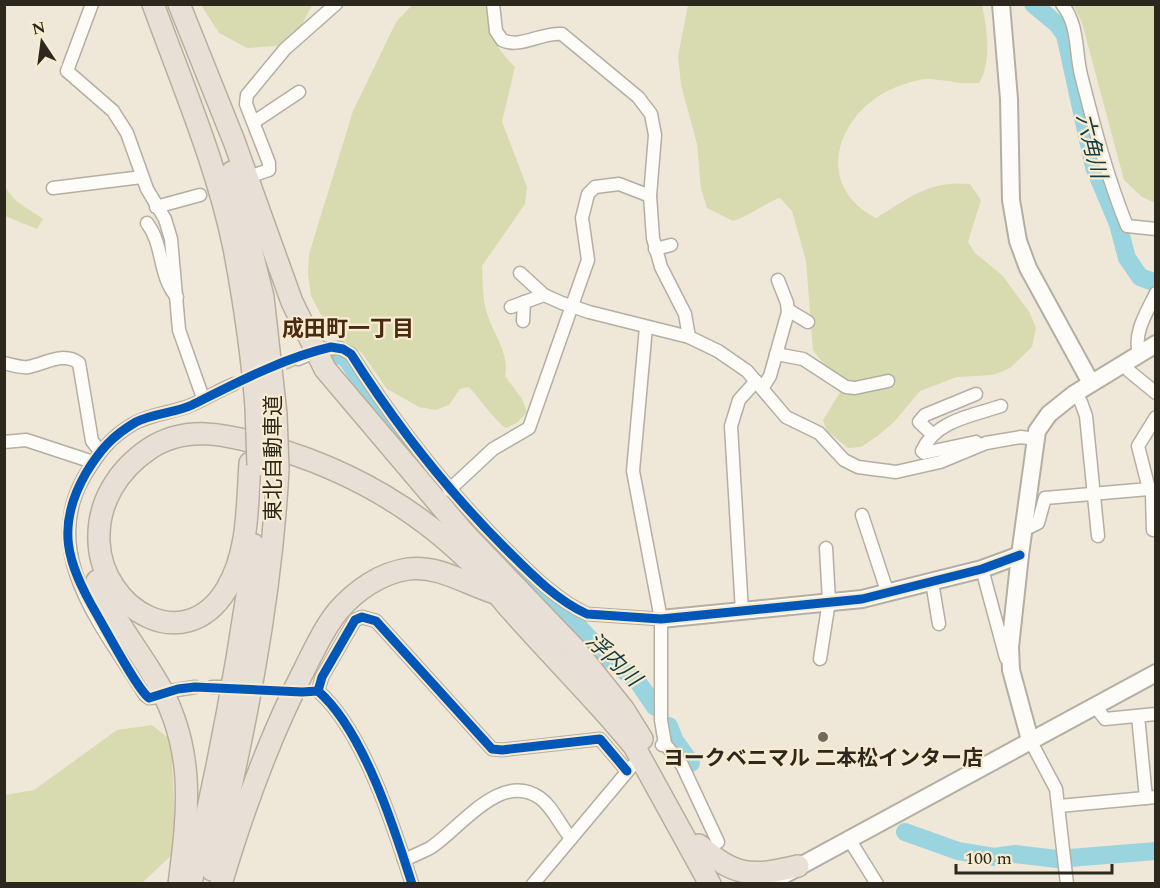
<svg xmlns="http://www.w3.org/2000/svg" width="1160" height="888" viewBox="0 0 1160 888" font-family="Spectral,'Noto Sans JP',serif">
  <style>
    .green { fill: #d8dbb0 }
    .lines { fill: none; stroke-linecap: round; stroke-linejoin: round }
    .river { stroke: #9ad5df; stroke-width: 18 }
    .street-tunnel { stroke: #c8c2b3; stroke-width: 12; stroke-dasharray: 12 6; stroke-linecap: butt }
    .street-casing { stroke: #b4aea3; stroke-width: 15 }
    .secondary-casing { stroke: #b4aea3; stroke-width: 20 }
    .highway-casing { stroke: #b9ae9e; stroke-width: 24 }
    .street { stroke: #fdfcf9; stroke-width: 12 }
    .secondary { stroke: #fdfcf9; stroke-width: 16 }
    .highway { stroke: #e8e0d6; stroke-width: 21 }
    .highway-bridge-casing { stroke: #b9ae9e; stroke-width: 24; stroke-linecap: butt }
    .highway-bridge { stroke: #e8e0d6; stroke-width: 21 }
    .cycleway-casing { stroke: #f8ebd0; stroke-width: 13 }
    .cycleway { stroke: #0057b8; stroke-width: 9 }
    .poi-dot { fill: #706b5f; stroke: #f8ebd0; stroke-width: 2 }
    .labels { text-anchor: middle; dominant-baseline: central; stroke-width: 4.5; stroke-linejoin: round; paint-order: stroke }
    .street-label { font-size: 21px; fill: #2c281d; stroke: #f8ebd0 }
    .poi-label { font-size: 21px; font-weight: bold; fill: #2c281d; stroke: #f8ebd0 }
    .water-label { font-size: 22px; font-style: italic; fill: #133d45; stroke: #f8ebd0 }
    .neighbourhood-label { font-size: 22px; font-weight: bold; fill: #492a10; stroke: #f8ebd0 }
  </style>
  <rect width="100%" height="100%" fill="#efe8d9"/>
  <!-- green -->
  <g class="green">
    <path d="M201,5H312L299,31L278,46L247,48L219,33Z"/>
    <path d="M412,5H488C485,29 497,50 515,67L502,122L527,187L525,204L482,266C483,281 482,298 487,313C493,334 510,353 505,376L522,399L527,412L517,423L506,428C497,423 479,398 469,387L460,389L449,405L436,410L419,407L387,389L362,353L329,330L311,296L308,274L309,254L353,111L396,22Z"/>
    <path d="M688,5H982C987,26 992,64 979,83C961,85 947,80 929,79C919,79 903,84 894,88C837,112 812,185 876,218C909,198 929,180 970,184L981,200L968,242L975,253L1002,275L1030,313L1036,328L1032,347L1010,368L993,375L957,377L920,391L894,422L879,435L861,447L848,448L827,431L823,420L842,389L813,350L806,261L792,211L780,198C763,204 750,216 733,221L707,208L701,189L697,144L681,85L678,56Z"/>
    <path d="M1073,5H1155V203L1142,197L1124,180L1082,23Z"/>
    <path d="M4,186L16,201L43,219L37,229L5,216Z"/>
    <path d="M152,725L173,742L172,763L177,850L142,883L5,884V795L34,790L117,730Z"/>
  </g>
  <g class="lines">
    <!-- river -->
    <g class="river">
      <path d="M1033,4L1057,24L1065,35L1094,167L1118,224L1127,258L1140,277L1156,283"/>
      <path d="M328,356L335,354L346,358L393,430L423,469L530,583L557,604L607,657L638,682L655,707"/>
      <path d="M669,726L675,741L691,763"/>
      <path d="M905,832L958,851L994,857L1015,854L1057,859L1156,851"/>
    </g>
    <!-- street-tunnel -->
    <g class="street-tunnel">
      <path d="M234,384L298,359"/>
      <path d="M247,689L296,692"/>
    </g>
    <!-- street casing -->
    <g class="street-casing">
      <g id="street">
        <path d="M92,4L67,71L113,111L127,133L147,189L165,219L171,239L179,330L203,398"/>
        <path d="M493,4L496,31L502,40C521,49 541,32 562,34L638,97L651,114L655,135L650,196L653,238L661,267L685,314L689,337"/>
        <path d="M1062,4C1079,25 1075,50 1081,75C1094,126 1107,177 1127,226L1156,229"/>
        <path d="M254,122L299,92"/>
        <path d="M254,175L269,170V163L246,104L247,95L285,49L336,4"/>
        <path d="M53,188L142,177"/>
        <path d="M156,207L200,195"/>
        <path d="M147,223C164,245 158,276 177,297"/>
        <path d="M655,249L671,245"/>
        <path d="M520,273L544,295L562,303L589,312L689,337L718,351L747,371L786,417L819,433L844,460L858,467L896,472L940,462L986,443L1021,437L1035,439"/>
        <path d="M511,307L544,295"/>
        <path d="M788,310L808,322"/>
        <path d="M523,321L524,302"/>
        <path d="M646,327L633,471L661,619V720L665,744L662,745"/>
        <path d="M322,349L340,348L351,354C396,425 446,489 505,548C529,572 556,600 587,614L661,619"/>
        <path d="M1139,353C1133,333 1147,312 1156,293"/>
        <path d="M776,354L803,359L846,387L855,388L888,381"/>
        <path d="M298,359L310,354"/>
        <path d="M4,363C12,365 21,368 28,367C45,364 63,351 79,363L92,441L100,451"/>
        <path d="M1124,363L1129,371L1156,393"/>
        <path d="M763,387L770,376L788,312L787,303L778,280"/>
        <path d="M1074,394L1081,402L1086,416L1098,536"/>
        <path d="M932,434L919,422L925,415L976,394"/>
        <path d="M4,442L26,440L93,462"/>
        <path d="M976,442L924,453L922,451C936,420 972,416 1001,406"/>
        <path d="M1149,489L1152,494L1153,530"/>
        <path d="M449,490L493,449L529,428L588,260L582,218L588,194L595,187L619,184L650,196"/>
        <path d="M862,515L888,594"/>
        <path d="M1024,530L1038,523L1045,498L1149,489L1138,446L1156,417"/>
        <path d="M982,569L1006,658"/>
        <path d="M932,582L939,624"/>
        <path d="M742,612L731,426L739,400L756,381"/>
        <path d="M820,659L829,601L826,548"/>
        <path d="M212,687H222"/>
        <path d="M170,691L195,687"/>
        <path d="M158,697L149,698L145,695C105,629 39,556 84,477C98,454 109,438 133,424C151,414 170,413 189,406C204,400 219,390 234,384"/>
        <path d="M1095,706L1105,719L1156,714"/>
        <path d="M1138,716L1146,798"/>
        <path d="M1030,740L1056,789L1067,884"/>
        <path d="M665,744L682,765L718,842"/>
        <path d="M1059,806L1156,797"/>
        <path d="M849,839L877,884"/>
        <path d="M404,860C413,856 422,852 430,848C460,829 500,770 540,798C553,807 560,826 571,838"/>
        <path d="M412,884C394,827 363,730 318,691L322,677L355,620L362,617L376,621L492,749L502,750L600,739L627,771"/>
        <path d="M533,884L632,766"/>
      </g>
    </g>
    <!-- secondary casing -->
    <g class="secondary-casing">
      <g id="secondary">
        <path d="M1001,4L1009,99L1011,200L1018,241L1028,268L1091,383"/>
        <path d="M661,619L862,599L982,569L1020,555"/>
        <path d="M1030,740L1011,670L1010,647L1020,555L1037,431L1049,414L1074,394L1156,344"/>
        <path d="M767,884L1156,673"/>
      </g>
    </g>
    <!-- highway casing -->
    <g class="highway-casing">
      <g id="highway">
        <path d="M153,4C182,84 217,165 234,248C244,301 252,354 256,407"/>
        <path d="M179,4L234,141L292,302L325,369L464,533L576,650L624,710L642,739"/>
        <path d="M232,172L263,297L276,414"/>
        <path d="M250,463C247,506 249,552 226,590C184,658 102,609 99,542C97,503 118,470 149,449C185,425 225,434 264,445C347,468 421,510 481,573C492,585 501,600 513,612C545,648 579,683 611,719L634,746L710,884"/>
        <path d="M97,581C111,615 134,644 153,675C196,744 189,807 179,884"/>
        <path d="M699,845C735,877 752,877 798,866"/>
        <path d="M212,870C243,738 271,605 278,469"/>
        <path d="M191,883C218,771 239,659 254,545"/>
        <path d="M221,884C243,810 269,738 304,670C314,650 324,628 338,611C356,590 381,573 408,569C439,565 466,584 495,593"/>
      </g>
    </g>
    <!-- street -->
    <use href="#street" class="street"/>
    <!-- secondary -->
    <use href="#secondary" class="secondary"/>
    <!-- highway -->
    <use href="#highway" class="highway"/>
    <!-- highway-bridge casing -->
    <g class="highway-bridge-casing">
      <g id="highway-bridge">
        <path d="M256,407L258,465"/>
        <path d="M276,414L278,469"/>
      </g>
    </g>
    <!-- highway-bridge -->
    <use href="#highway-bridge" class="highway-bridge"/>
    <!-- cycleway casing -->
    <g class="cycleway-casing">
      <g id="cycleway">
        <path d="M318,691L302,692L195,687L178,689L149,698C137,689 106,630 96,613C67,563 55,527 86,473C100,450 112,436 136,422C154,413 175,413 192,405C236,383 283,358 331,347L343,349L351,354C396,425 446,489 505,548C529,572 556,600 587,614L661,619L862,599L982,569L1020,555"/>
        <path d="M412,884C394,827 363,730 318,691L322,677L355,620L362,617L376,621L492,749L502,750L600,739L627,771"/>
      </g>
    </g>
    <!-- cycleway -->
    <use href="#cycleway" class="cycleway"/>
  </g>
  <!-- markers -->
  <circle class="poi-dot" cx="823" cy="737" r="6"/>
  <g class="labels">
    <!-- street labels -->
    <g class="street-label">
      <text transform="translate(274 458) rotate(-90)">東北自動車道</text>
    </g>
    <!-- poi labels -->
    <g class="poi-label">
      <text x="823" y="759">ヨークベニマル 二本松インター店</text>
    </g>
    <!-- water labels -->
    <g class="water-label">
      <text transform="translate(1091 146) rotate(76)">六角川</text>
      <text transform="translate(613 660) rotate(44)">浮内川</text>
    </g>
    <!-- neighbourhood labels -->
    <g class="neighbourhood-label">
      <text x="348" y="329">成田町一丁目</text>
    </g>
  </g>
  <!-- border -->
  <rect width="1160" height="888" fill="none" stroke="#2c281d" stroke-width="12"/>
  <!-- north arrow -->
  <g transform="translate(42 42) rotate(347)" stroke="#f8ebd0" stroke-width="4.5" paint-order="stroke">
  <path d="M0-4.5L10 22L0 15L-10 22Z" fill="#2c281d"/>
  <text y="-9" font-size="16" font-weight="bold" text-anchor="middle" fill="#2c281d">N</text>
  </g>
  <!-- scale -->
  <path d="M956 864v9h156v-9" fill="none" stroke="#2c281d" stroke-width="3"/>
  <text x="965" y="864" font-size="18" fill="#2c281d" stroke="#f8ebd0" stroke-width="4.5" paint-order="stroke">100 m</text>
</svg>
